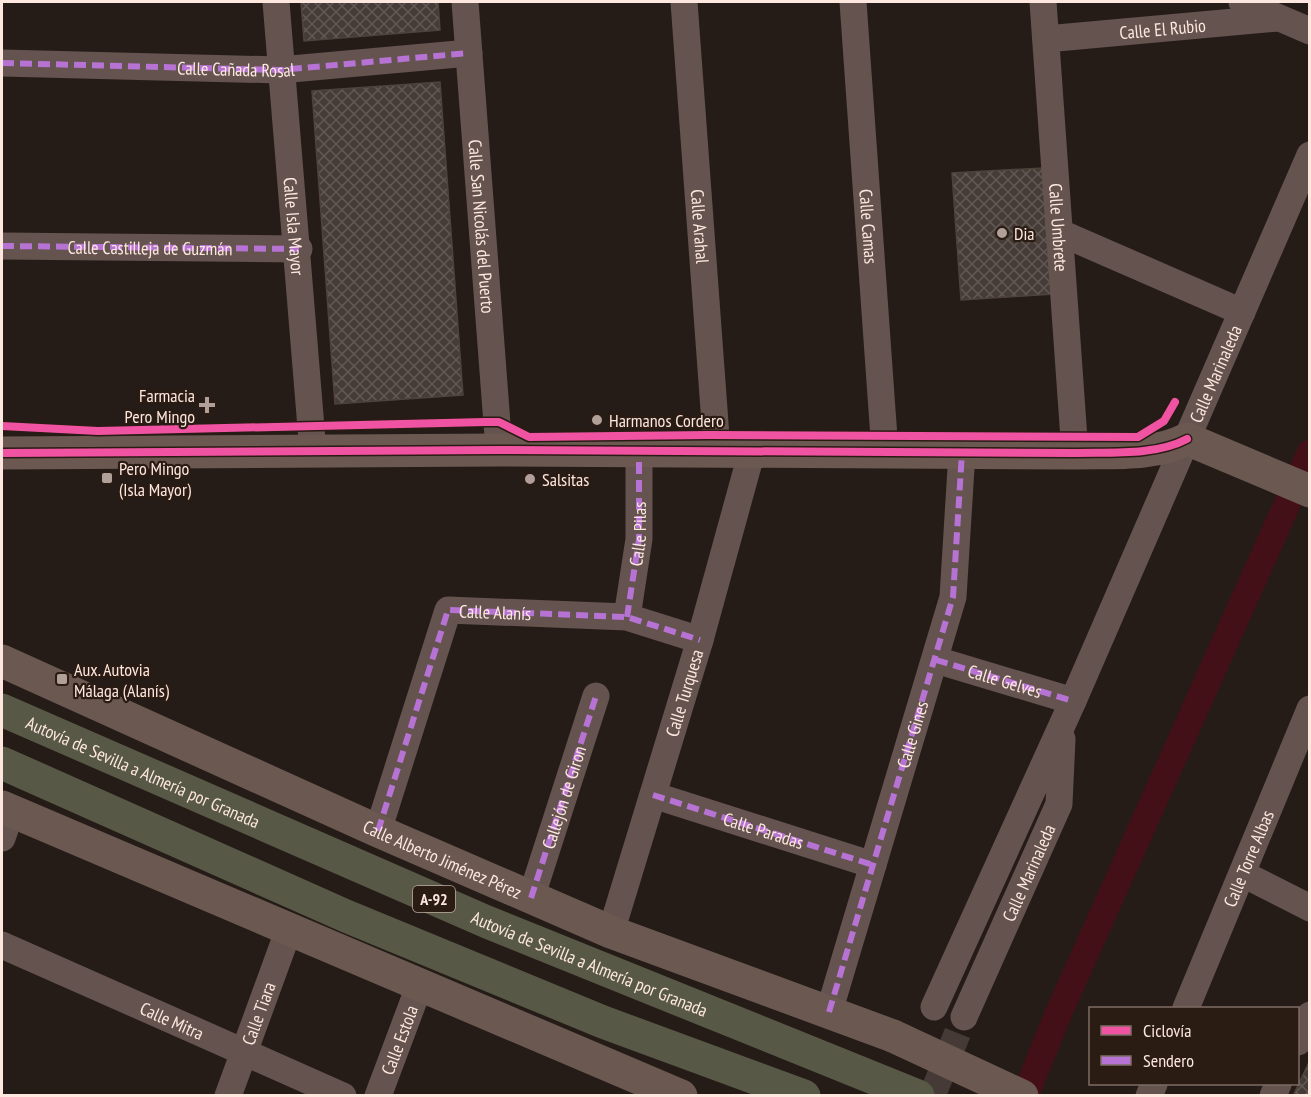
<svg xmlns="http://www.w3.org/2000/svg" width="1311" height="1097" viewBox="0 0 1311 1097" font-family="'PT Sans Narrow',sans-serif">
  <style>
    .lines { fill: none; stroke-linecap: round; stroke-linejoin: round }
    .canal { stroke: #431018; stroke-width: 27 }
    .building { fill: url(#building-cross-hatch); stroke: #4e423b; stroke-width: 1.5 }
    .street-tunnel { stroke: #453a36; stroke-width: 27; stroke-dasharray: 27 14; stroke-linecap: butt }
    .street { stroke: #64534e; stroke-width: 27 }
    .secondary { stroke: #6a5851; stroke-width: 33 }
    .highway { stroke: #585847; stroke-width: 33 }
    .secondary-bridge { stroke: #6a5851; stroke-width: 33 }
    .quiet { stroke: #b673d3; stroke-width: 6; stroke-dasharray: 12 6; stroke-linecap: butt }
    .cycleway-casing { stroke: #2a1b13; stroke-width: 11 }
    .cycleway { stroke: #f153a3; stroke-width: 8 }
    .poi-dot { fill: #b1a099; stroke: #2a1b13; stroke-width: 2 }
    .labels { text-anchor: middle; dominant-baseline: central; stroke-width: 4.5; stroke-linejoin: round; paint-order: stroke }
    .shield { fill: #2a1b13; stroke: #beaaa1; stroke-width: 1.5 }
    .shield-label { font-size: 16px; font-weight: bold; fill: #fde7de }
    .street-label { font-size: 18px; fill: #fde7de; stroke: #2a1b13 }
    .poi-label { font-size: 18px; fill: #fde7de; stroke: #2a1b13; text-anchor: start }
  </style>
  <defs>
    <pattern id="building-cross-hatch" width="8" height="8" patternUnits="userSpaceOnUse" patternTransform="scale(1.5)"><rect width="8" height="8" fill="#463c37"/><path d="M0 0l8 8M0 8l8-8" fill="none" stroke="#625854"/></pattern>
  </defs>
  <rect width="100%" height="100%" fill="#251c18"/>
  <g class="lines">
    <!-- canal -->
    <path class="canal" d="M1025,1096L1059,1012L1310,453"/>
  </g>
  <!-- building -->
  <g class="building">
    <path d="M301,2H438L440,30L304,41Z"/>
    <path d="M440,82L463,395L335,404L312,91Z"/>
    <path d="M1043,168L1053,294L961,300L952,173Z"/>
    <path d="M1310,1060V1096H1293Z"/>
  </g>
  <g class="lines">
    <!-- street-tunnel -->
    <path class="street-tunnel" d="M932,1096L964,1017"/>
    <!-- street -->
    <g class="street">
      <path id="s1" d="M276,2L313,452"/>
      <path id="s2" d="M465,2L499,450"/>
      <path id="s3" d="M684,2L717,450"/>
      <path id="s4" d="M853,2L885,452"/>
      <path id="s5" d="M1043,2L1075,453"/>
      <path d="M1242,2L1310,31"/>
      <path id="s6" d="M1046,39L1278,18"/>
      <path d="M2,63L280,70L469,53"/>
      <path d="M1061,233L1242,312"/>
      <path d="M2,246L299,249"/>
      <path d="M627,617L639,539V450"/>
      <path d="M936,660L1073,701"/>
      <path id="s7" d="M653,795L873,865"/>
      <path d="M378,831L448,610L627,617L700,640"/>
      <path d="M2,838L11,812"/>
      <path d="M1243,874L1310,908"/>
      <path d="M531,898L596,696"/>
      <path id="s8" d="M611,932L700,640L752,451"/>
      <path id="s9" d="M2,945L343,1096"/>
      <path id="s10" d="M934,1007L1073,701L1310,155"/>
      <path id="s11" d="M1186,1008L1310,709"/>
      <path d="M829,1012L953,597L962,452"/>
      <path id="s12" d="M964,1017L1059,804L1062,739"/>
      <path d="M1298,1042L1310,1015"/>
      <path id="s13" d="M228,1096L289,929"/>
      <path id="s14" d="M378,1096L420,984"/>
      <path d="M1149,1096L1154,1084"/>
      <path d="M1273,1096L1278,1084"/>
    </g>
    <!-- secondary -->
    <g class="secondary">
      <path d="M2,453L499,450L1075,453C1110,452 1155,456 1187,439L1310,491"/>
      <path id="s15" d="M2,661L378,831L611,932L893,1036"/>
      <path d="M2,807L681,1096"/>
    </g>
    <!-- highway -->
    <g class="highway">
      <path id="s16" d="M2,710L487,922L918,1096"/>
      <path d="M2,763L346,916L603,1022L804,1096"/>
    </g>
    <!-- secondary-bridge -->
    <path class="secondary-bridge" d="M893,1036L1022,1096"/>
    <!-- quiet -->
    <g class="quiet">
      <path id="s17" d="M2,63L280,70L469,53"/>
      <path id="s18" d="M2,246L299,249"/>
      <path id="s19" d="M627,617L639,539V450"/>
      <path id="s20" d="M936,660L1073,701"/>
      <path d="M653,795L873,865"/>
      <path id="s21" d="M378,831L448,610L627,617L700,640"/>
      <path id="s22" d="M531,898L596,696"/>
      <path id="s23" d="M829,1012L953,597L962,452"/>
    </g>
    <!-- cycleway casing -->
    <g class="cycleway-casing">
      <g id="cycleway">
        <path d="M2,426L98,431L486,422H499L529,437L709,435L1138,437L1164,421L1175,402"/>
        <path d="M2,453L499,450L1075,453C1110,452 1155,456 1187,439"/>
      </g>
    </g>
    <!-- cycleway -->
    <use href="#cycleway" class="cycleway"/>
  </g>
  <!-- markers -->
  <g class="poi-dot">
    <circle cx="1002" cy="233" r="6"/>
    <path d="M204 396h6v6h6v6h-6v6h-6v-6h-6v-6h6z"/>
    <circle cx="597" cy="420" r="6"/>
    <rect x="101" y="472" width="12" height="12" rx="3"/>
    <circle cx="530" cy="479" r="6"/>
    <rect x="56" y="673" width="12" height="12" rx="3"/>
  </g>
  <g class="labels">
    <!-- shield labels -->
    <rect class="shield" x="413" y="886" width="42" height="26" rx="4.5"/>
    <g class="shield-label">
      <text x="434" y="899">A-92</text>
    </g>
    <!-- street labels -->
    <g class="street-label">
      <text stroke="none"><textPath href="#s6" startOffset="117">Calle El Rubio</textPath></text>
      <text stroke="none"><textPath href="#s17" startOffset="234">Calle Cañada Rosal</textPath></text>
      <text stroke="none"><textPath href="#s2" startOffset="225">Calle San Nicolás del Puerto</textPath></text>
      <text stroke="none"><textPath href="#s3" startOffset="225">Calle Arahal</textPath></text>
      <text stroke="none"><textPath href="#s1" startOffset="225">Calle Isla Mayor</textPath></text>
      <text stroke="none"><textPath href="#s4" startOffset="225">Calle Camas</textPath></text>
      <text stroke="none"><textPath href="#s5" startOffset="226">Calle Umbrete</textPath></text>
      <text stroke="none"><textPath href="#s18" startOffset="148">Calle Castilleja de Guzmán</textPath></text>
      <text stroke="none"><textPath href="#s10" startOffset="693">Calle Marinaleda</textPath></text>
      <text stroke="none"><textPath href="#s19" startOffset="84">Calle Pilas</textPath></text>
      <text stroke="none"><textPath href="#s21" startOffset="279">Calle Alanís</textPath></text>
      <text stroke="none"><textPath href="#s20" startOffset="72">Calle Gelves</textPath></text>
      <text stroke="none"><textPath href="#s8" startOffset="250">Calle Turquesa</textPath></text>
      <text stroke="none"><textPath href="#s23" startOffset="290">Calle Gines</textPath></text>
      <text stroke="none"><textPath href="#s16" startOffset="154">Autovía de Sevilla a Almería por Granada</textPath></text>
      <text stroke="none"><textPath href="#s22" startOffset="106">Callejón de Giron</textPath></text>
      <text stroke="none"><textPath href="#s7" startOffset="116">Calle Paradas</textPath></text>
      <text stroke="none"><textPath href="#s15" startOffset="483">Calle Alberto Jiménez Pérez</textPath></text>
      <text stroke="none"><textPath href="#s11" startOffset="162">Calle Torre Albas</textPath></text>
      <text stroke="none"><textPath href="#s12" startOffset="158">Calle Marinaleda</textPath></text>
      <text stroke="none"><textPath href="#s16" startOffset="640">Autovía de Sevilla a Almería por Granada</textPath></text>
      <text stroke="none"><textPath href="#s13" startOffset="88">Calle Tiara</textPath></text>
      <text stroke="none"><textPath href="#s9" startOffset="186">Calle Mitra</textPath></text>
      <text stroke="none"><textPath href="#s14" startOffset="60">Calle Estola</textPath></text>
    </g>
    <!-- poi labels -->
    <g class="poi-label">
      <text x="1014" y="233">Dia</text>
      <text x="195" y="395" text-anchor="end">Farmacia<tspan x="195" dy="21">Pero Mingo</tspan></text>
      <text x="609" y="420">Harmanos Cordero</text>
      <text x="119" y="468">Pero Mingo<tspan x="119" dy="21">(Isla Mayor)</tspan></text>
      <text x="542" y="479">Salsitas</text>
      <text x="74" y="669">Aux. Autovia<tspan x="74" dy="21">Málaga (Alanís)</tspan></text>
    </g>
  </g>
  <!-- border -->
  <rect width="1311" height="1097" fill="none" stroke="#fde7de" stroke-width="6"/>
  <!-- legend -->
  <rect x="1089" y="1007" width="210" height="78" fill="#2a1b13" stroke="#7e6d64" stroke-width="1.5"/>
  <rect x="1101" y="1026" width="30" height="9" fill="#f153a3" stroke="#7e6d64" stroke-width="1.5"/>
  <text x="1143" y="1037" font-size="18" fill="#fde7de">Ciclovía</text>
  <rect x="1101" y="1056" width="30" height="9" fill="#b673d3" stroke="#7e6d64" stroke-width="1.5"/>
  <text x="1143" y="1067" font-size="18" fill="#fde7de">Sendero</text>
</svg>
